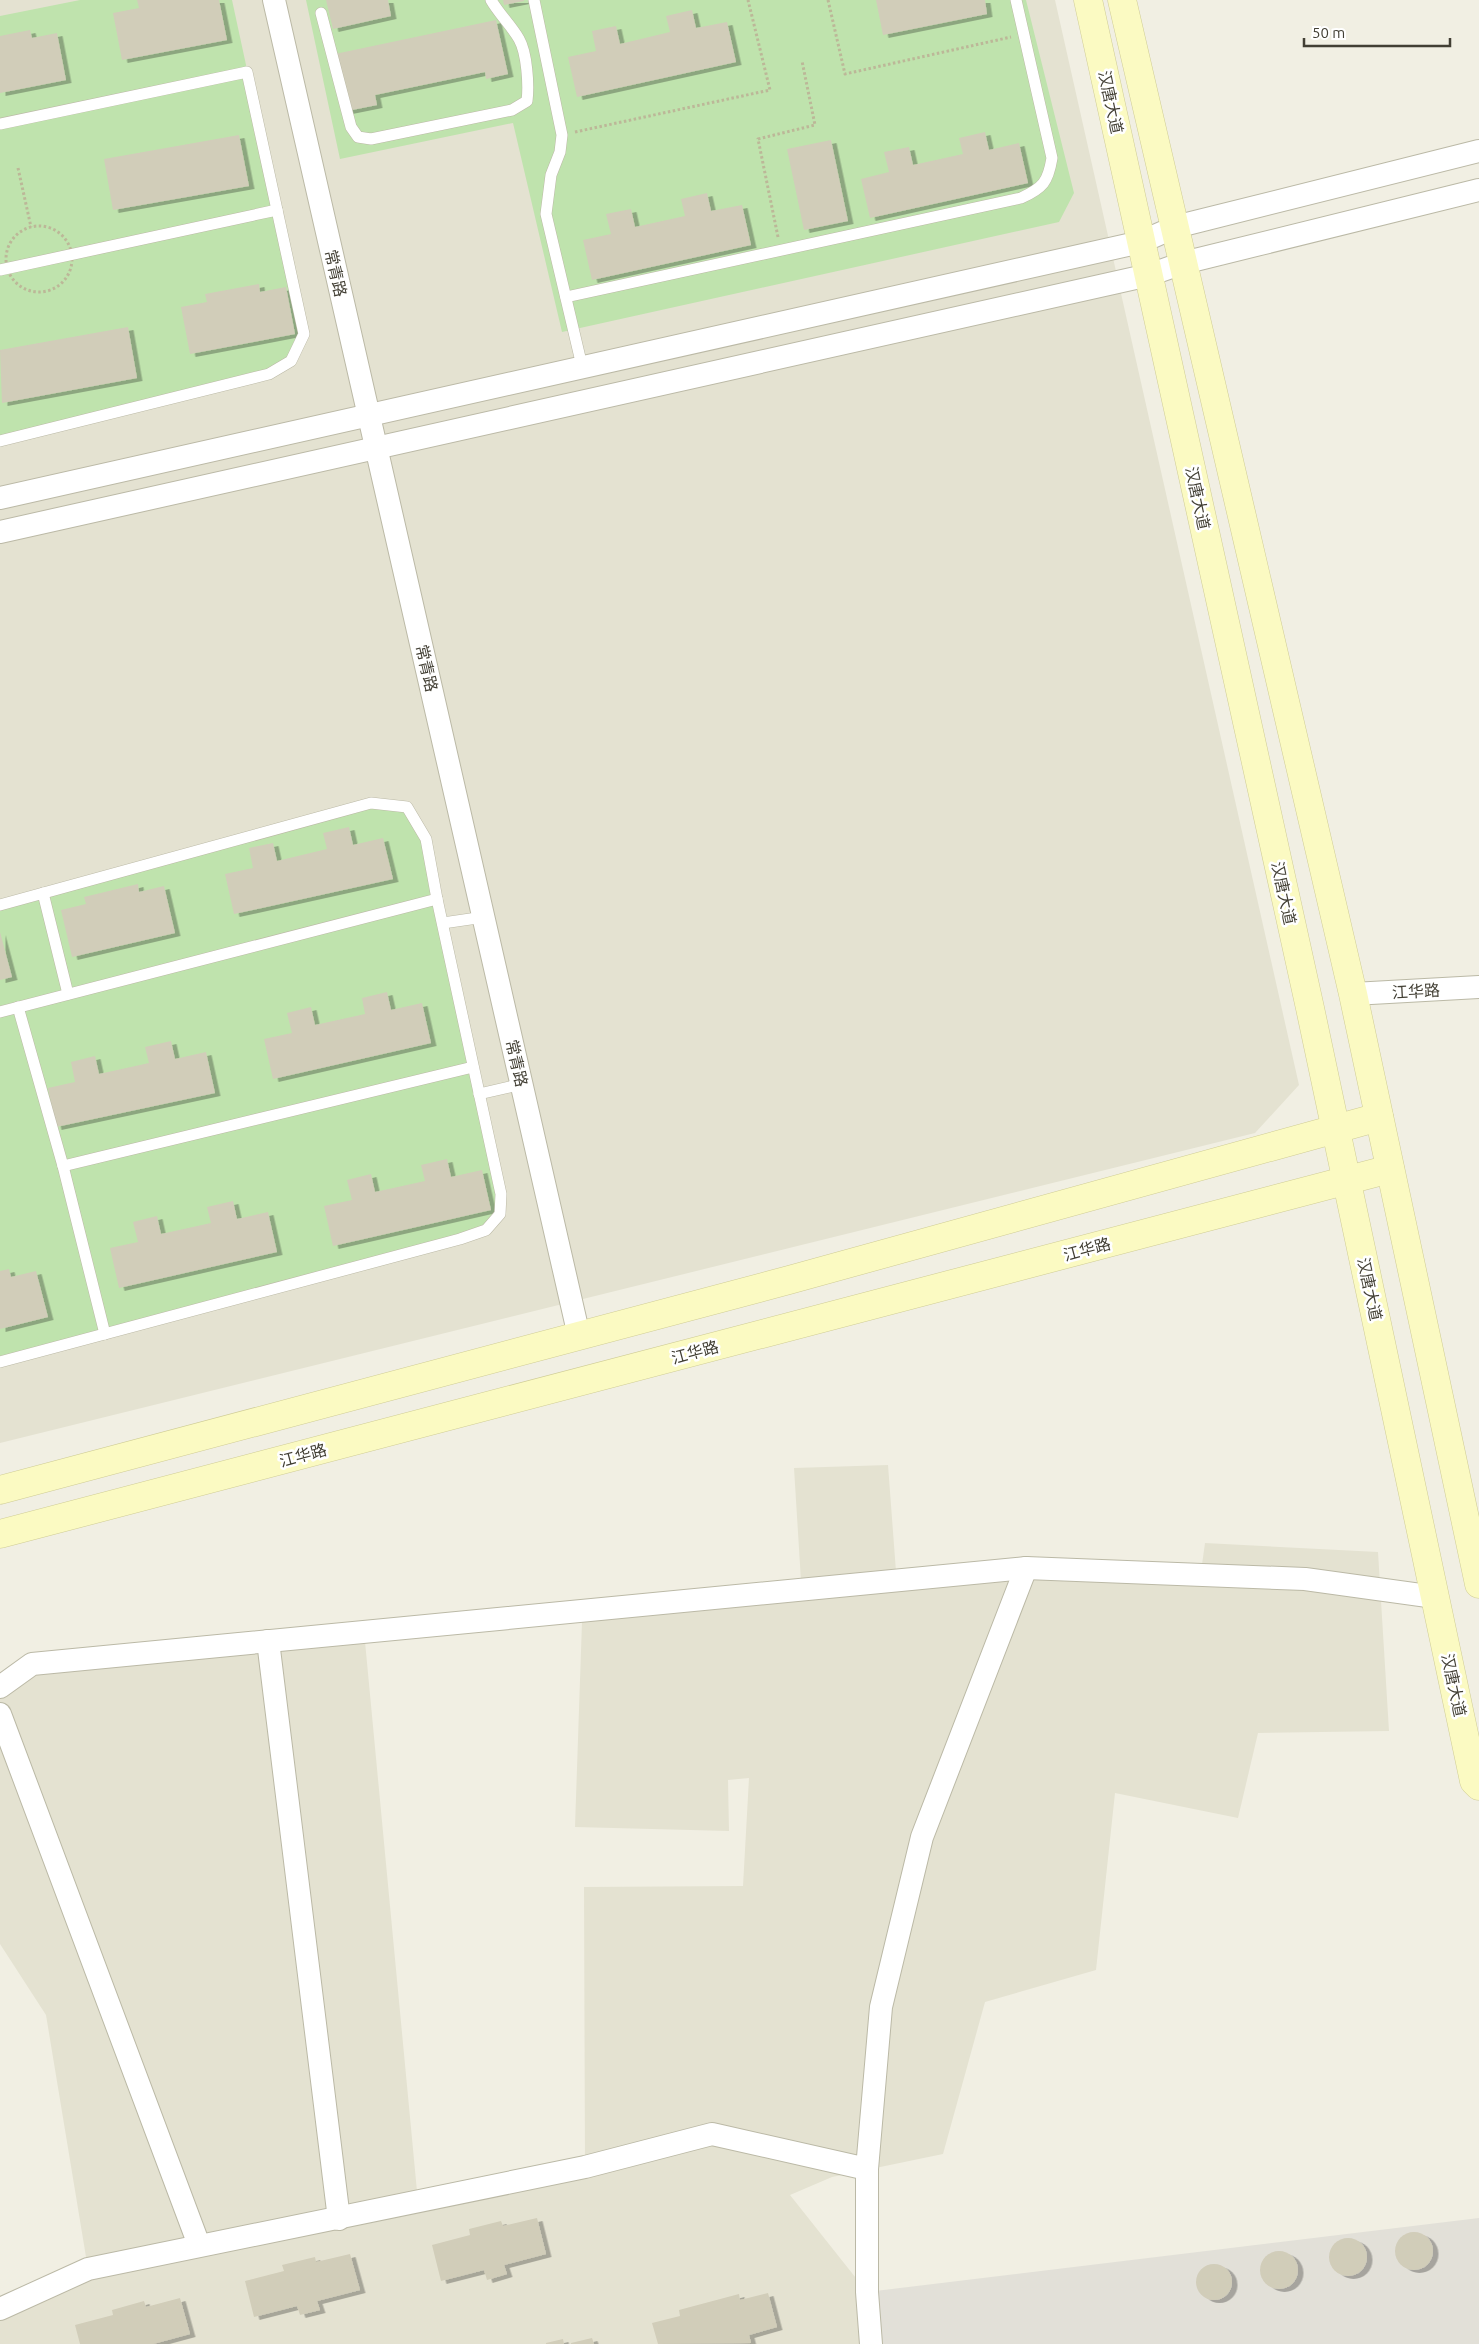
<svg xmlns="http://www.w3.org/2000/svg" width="1479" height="2344" viewBox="0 0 1479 2344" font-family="Ubuntu,'Noto Sans SC',sans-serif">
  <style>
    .residential { fill: #e4e2d1 }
    .industrial { fill: #e2e0d8 }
    .green { fill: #bfe3ad }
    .building { fill: #d1cdb9; filter: url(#shadow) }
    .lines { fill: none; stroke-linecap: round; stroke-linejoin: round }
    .lane-casing { stroke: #bbb9a6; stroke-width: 12 }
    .street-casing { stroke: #bbb9a6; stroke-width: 24 }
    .secondary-casing { stroke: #cfcc95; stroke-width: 29 }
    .path { stroke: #bcb798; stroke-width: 3; stroke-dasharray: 2.5 2.5; stroke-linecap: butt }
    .lane { stroke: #fff; stroke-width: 11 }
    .street { stroke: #fff; stroke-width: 22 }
    .secondary { stroke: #fbfac2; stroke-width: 28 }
    .labels { text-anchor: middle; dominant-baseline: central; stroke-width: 5; stroke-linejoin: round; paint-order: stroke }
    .street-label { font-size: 16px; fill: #423f34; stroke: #fff }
  </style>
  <defs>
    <filter id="shadow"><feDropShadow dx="5.5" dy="3" stdDeviation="0" flood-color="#0004"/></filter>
  </defs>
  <rect width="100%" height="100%" fill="#f1efe3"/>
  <!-- residential -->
  <g class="residential">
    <path d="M0,0H1055L1299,1085L1255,1133L0,1443Z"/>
    <path d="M888,1465L897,1585L1016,1579L1199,1586L1205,1543L1378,1552L1389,1731L1258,1733L1238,1818L1115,1793L1096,1970L985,2002L943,2154L832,2177L790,2195L867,2292L871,2344H0V2309L88,2269L46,2015L0,1944V1687L32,1664L364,1631L418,2202L585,2167L584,1887L743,1886L749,1778L728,1780L729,1831L575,1827L582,1622L802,1597L794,1468Z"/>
  </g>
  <!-- industrial -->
  <path class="industrial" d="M1479,2218V2344H871L867,2292Z"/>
  <!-- green -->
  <g class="green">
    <path d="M80,0H232L304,334L291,361L269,374L0,441V16Z"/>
    <path d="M306,0H1026L1074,193L1059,222L562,332L513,123L340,159Z"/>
    <path d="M371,803L407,807L426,839L500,1214L486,1230L0,1362V905Z"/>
  </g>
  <!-- building -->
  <g class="building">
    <path d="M137,0H219L227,40L122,60L113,13L139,8Z"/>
    <path d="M326,0H388L391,16L333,29Z"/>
    <path d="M503,0H524V1L504,5Z"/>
    <path d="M876,0H985L987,14L883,35Z"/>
    <path d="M692,10L696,28L727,22L736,62L577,97L568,57L596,51L592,31L616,26L620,44L670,32L666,16Z"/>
    <path d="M496,20L508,74L486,79L485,72L375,95L377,105L347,111L335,54Z"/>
    <path d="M30,30L32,38L57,33L66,80L0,93V36Z"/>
    <path d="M985,132L989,150L1019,143L1028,183L870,218L861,179L889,172L884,152L909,147L913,165L963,154L959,138Z"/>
    <path d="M239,135L249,186L113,210L104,159Z"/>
    <path d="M831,140L848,221L804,230L787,149Z"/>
    <path d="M707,193L711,211L742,205L751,245L592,280L583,240L611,234L606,214L631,209L635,227L685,216L681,199Z"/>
    <path d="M259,284L260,292L286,287L295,334L190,354L181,307L207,302L205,294Z"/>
    <path d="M128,327L137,378L2,403L0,350Z"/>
    <path d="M349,827L353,845L383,838L393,879L234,914L225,874L253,868L249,848L273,843L277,861L327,849L323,833Z"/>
    <path d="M138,884L139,892L164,886L175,933L72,957L61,910L86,904L84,897Z"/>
    <path d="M0,932L12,977L0,980Z"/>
    <path d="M387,992L391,1010L422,1003L431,1043L273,1079L264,1039L292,1033L287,1013L311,1007L315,1025L365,1014L362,998Z"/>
    <path d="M171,1041L175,1059L206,1052L215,1093L56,1127L48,1088L75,1082L71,1062L95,1056L99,1074L149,1063L145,1047Z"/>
    <path d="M447,1159L451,1177L482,1170L491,1210L333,1246L324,1206L352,1200L347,1180L371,1174L375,1192L425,1181L421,1165Z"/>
    <path d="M233,1201L237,1219L268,1212L277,1252L119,1288L110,1248L138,1242L133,1222L157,1216L161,1234L211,1223L207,1207Z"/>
    <path d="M9,1269L11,1277L36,1271L48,1317L0,1329V1271Z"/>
    <path d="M537,2218L546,2254L504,2265L507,2274L487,2280L484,2270L441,2281L432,2245L470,2235L469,2229L501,2221L503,2226Z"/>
    <circle cx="1414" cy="2251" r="19"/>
    <circle cx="1348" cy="2257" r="19"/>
    <circle cx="1279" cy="2270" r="19"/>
    <path d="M350,2254L360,2290L317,2301L320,2310L300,2315L297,2306L254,2317L245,2281L284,2271L282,2265L315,2257L316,2262Z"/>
    <circle cx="1214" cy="2282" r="18"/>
    <path d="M768,2293L777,2327L749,2335L751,2343L658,2344L652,2323L680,2316L679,2310L739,2294L740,2300Z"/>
    <path d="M180,2298L190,2334L153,2344H80L75,2325L113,2315L112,2310L144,2301L146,2307Z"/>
    <path d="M592,2338L594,2344H571V2343Z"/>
    <path d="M563,2339L564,2344H546V2343Z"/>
  </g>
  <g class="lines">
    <!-- lane casing -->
    <g class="lane-casing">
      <g id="lane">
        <path d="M534,0L562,135L560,152L551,175L546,214L582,366"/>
        <path d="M321,13L351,127L358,137L371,139L512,110L527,101C529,85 527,53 519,39C511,25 499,14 491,0"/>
        <path d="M0,124L247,72L304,334L291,361L269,374L0,441"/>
        <path d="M0,270L277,210"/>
        <path d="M566,297L1021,198C1043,188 1048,182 1052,158L1016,0"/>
        <path d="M43,893L68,994"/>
        <path d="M0,905L371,803L407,807L426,839L437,899L501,1194L500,1214L486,1230L460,1239L0,1362"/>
        <path d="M443,923L484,917"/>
        <path d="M18,1007L63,1166L105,1334"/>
        <path d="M0,1012L437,899"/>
        <path d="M479,1094L522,1084"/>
        <path d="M63,1166L473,1067"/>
      </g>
    </g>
    <!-- street casing -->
    <g class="street-casing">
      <g id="street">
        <path d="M274,0L579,1336"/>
        <path d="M0,498L1141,242L1175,227L1479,151"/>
        <path d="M0,532L1149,275L1183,263L1479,190"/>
        <path d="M1353,994L1479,987"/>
        <path d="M268,1641L339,2219"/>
        <path d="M0,1687L32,1664L1026,1568L1305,1579L1435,1597"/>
        <path d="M0,1714L199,2245"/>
        <path d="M867,2169V2292L871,2344"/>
        <path d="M0,2309L88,2269L585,2167L712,2134L867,2169L881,2007L922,1837L1026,1568"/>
      </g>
    </g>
    <!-- secondary casing -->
    <g class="secondary-casing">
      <g id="secondary">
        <path d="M1088,0L1310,1008L1474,1781L1479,1786"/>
        <path d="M1122,0L1353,994L1479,1584"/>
        <path d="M0,1490L789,1280L1379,1117"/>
        <path d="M0,1534L1390,1169"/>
      </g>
    </g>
    <!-- path -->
    <g class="path">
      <path d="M828,0L845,74L1011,37"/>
      <path d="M575,132L770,90L748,0"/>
      <path d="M18,168L31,227"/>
      <circle cx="39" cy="259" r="33"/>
      <path d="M778,237L758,139L815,125L802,61"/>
    </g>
    <!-- lane -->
    <use href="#lane" class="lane"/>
    <!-- street -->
    <use href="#street" class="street"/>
    <!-- secondary -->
    <use href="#secondary" class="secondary"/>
  </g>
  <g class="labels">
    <!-- street labels -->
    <g class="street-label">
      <text transform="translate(1111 102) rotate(78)">汉唐大道</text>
      <text transform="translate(336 273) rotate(77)">常青路</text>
      <text transform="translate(1198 498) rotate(78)">汉唐大道</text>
      <text transform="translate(427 668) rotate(77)">常青路</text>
      <text transform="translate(1284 893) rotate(78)">汉唐大道</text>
      <text transform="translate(1416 991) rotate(-3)">江华路</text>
      <text transform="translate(517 1063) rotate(77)">常青路</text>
      <text transform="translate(1087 1249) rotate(-15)">江华路</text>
      <text transform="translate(1370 1289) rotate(78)">汉唐大道</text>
      <text transform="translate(695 1352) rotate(-15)">江华路</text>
      <text transform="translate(303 1455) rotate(-15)">江华路</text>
      <text transform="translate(1454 1685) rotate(78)">汉唐大道</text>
    </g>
  </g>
  <!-- scale -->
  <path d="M1304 38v8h146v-8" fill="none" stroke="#423f34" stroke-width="2.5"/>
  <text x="1312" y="38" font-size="15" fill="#423f34" stroke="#ffffff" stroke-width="4" paint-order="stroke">50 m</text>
</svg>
